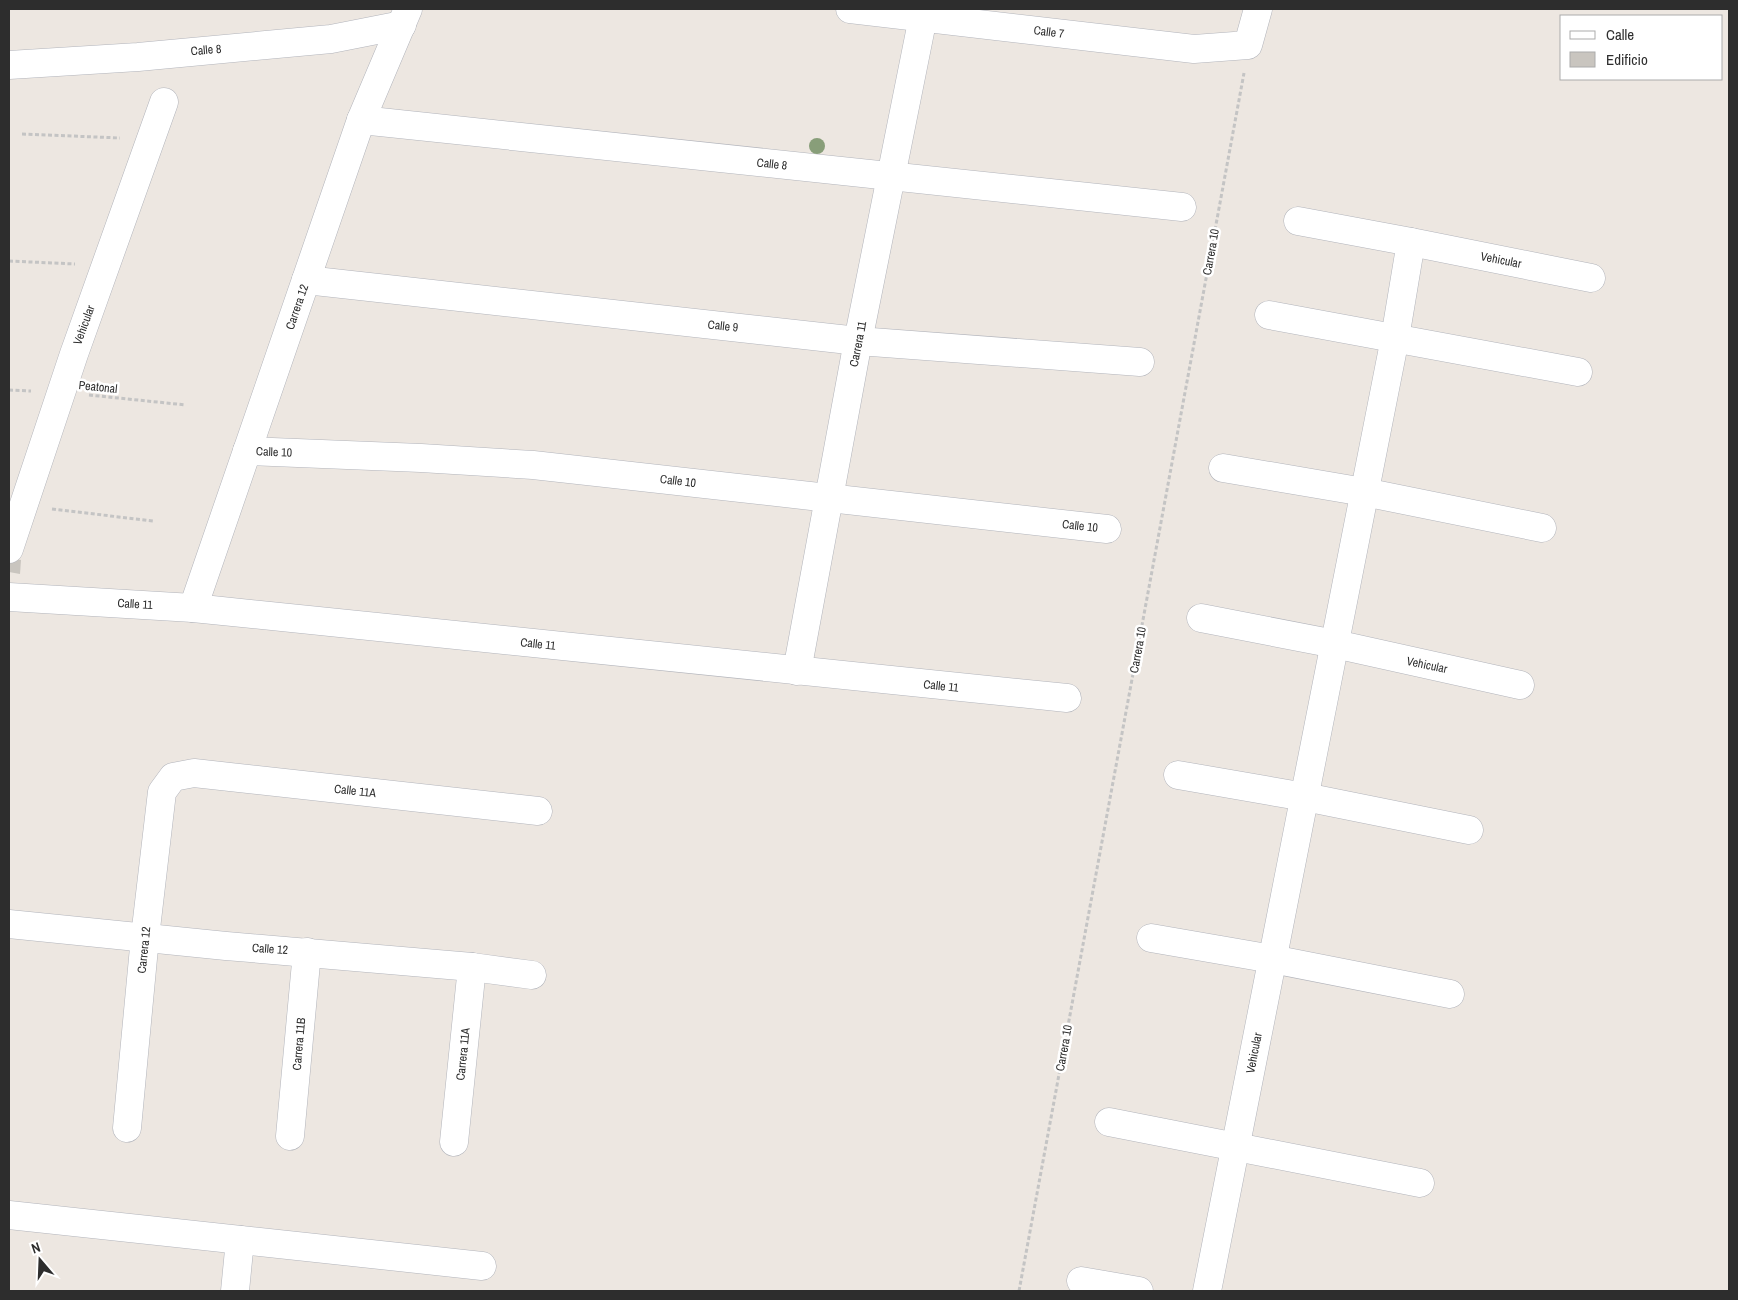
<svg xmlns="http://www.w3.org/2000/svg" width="1738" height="1300" viewBox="0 0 1738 1300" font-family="'Archivo Narrow',sans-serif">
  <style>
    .building { fill: #c9c5bf }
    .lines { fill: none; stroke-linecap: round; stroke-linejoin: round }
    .minor-casing { stroke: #b2b4bb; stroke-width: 29 }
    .path { stroke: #c4c4c4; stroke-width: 3; stroke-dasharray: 4 2.5; stroke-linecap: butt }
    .minor { stroke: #fff; stroke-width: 28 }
    .tree { fill: #889e79 }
    .labels { text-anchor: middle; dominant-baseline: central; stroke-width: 5; stroke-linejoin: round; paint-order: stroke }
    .street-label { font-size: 12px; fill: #2d2d2d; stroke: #fff }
  </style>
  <rect width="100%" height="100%" fill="#ede7e1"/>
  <!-- building -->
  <path class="building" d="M9,558L21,560L20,574L9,572Z"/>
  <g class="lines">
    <!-- minor casing -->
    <g class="minor-casing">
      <g id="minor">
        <path d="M850,9L1194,49L1248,45L1258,9"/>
        <path d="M9,65L138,57L331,39L402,25"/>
        <path d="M361,120L1182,207"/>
        <path d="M1298,221L1411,242L1591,278"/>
        <path d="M306,280L858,341L1140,362"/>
        <path d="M1269,315L1578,372"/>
        <path d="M247,451L421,458L533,465L1107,529"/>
        <path d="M1223,468L1364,492L1542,528"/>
        <path d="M9,549L74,354L164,102"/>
        <path d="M9,597L193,608L1067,698"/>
        <path d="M193,608L361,120L408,9"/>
        <path d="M1201,618L1335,644L1520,685"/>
        <path d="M797,671L858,341L923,17"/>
        <path d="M1178,775L1305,797L1469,830"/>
        <path d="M9,924L226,946L472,967L532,975"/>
        <path d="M1151,938L1272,959L1450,994"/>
        <path d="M1109,1122L1420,1183"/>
        <path d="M127,1128L145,937L162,792L173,777L194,773L538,811"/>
        <path d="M290,1136L307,952"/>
        <path d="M454,1142L472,967"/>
        <path d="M9,1215L482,1266"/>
        <path d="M1081,1281L1139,1291"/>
        <path d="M235,1291L240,1240"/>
        <path d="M1207,1291L1395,338L1411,242"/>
      </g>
    </g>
    <!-- path -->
    <g class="path">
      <path d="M22,134L120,138"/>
      <path d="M9,261L75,264"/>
      <path d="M9,390L31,391"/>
      <path d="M89,395L186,405"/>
      <path d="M52,509L153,521"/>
      <path d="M1019,1291L1244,73"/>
    </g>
    <!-- minor -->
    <use href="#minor" class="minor"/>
  </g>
  <!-- trees -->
  <circle class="tree" cx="817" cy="146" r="8"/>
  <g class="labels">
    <!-- street labels -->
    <g class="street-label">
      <text transform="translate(1049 32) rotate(7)">Calle 7</text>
      <text transform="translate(206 50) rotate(-5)">Calle 8</text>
      <text transform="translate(772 164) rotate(6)">Calle 8</text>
      <text transform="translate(1211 252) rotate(-80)">Carrera 10</text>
      <text transform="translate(1501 260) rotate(11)">Vehicular</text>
      <text transform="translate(297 307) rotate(-71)">Carrera 12</text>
      <text transform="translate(84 325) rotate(-70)">Vehicular</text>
      <text transform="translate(723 326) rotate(6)">Calle 9</text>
      <text transform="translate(858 344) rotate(-79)">Carrera 11</text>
      <text transform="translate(98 387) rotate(6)">Peatonal</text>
      <text transform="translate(274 452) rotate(2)">Calle 10</text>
      <text transform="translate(678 481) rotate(7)">Calle 10</text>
      <text transform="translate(1080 526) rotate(6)">Calle 10</text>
      <text transform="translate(135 604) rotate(3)">Calle 11</text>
      <text transform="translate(538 644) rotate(6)">Calle 11</text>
      <text transform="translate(1138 650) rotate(-80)">Carrera 10</text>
      <text transform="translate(1427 665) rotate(12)">Vehicular</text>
      <text transform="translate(941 686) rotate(6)">Calle 11</text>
      <text transform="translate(355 791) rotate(6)">Calle 11A</text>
      <text transform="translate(270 949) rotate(4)">Calle 12</text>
      <text transform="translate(144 950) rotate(-84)">Carrera 12</text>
      <text transform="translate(299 1044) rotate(-85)">Carrera 11B</text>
      <text transform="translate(1064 1048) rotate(-80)">Carrera 10</text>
      <text transform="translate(1254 1053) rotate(-79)">Vehicular</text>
      <text transform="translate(463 1054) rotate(-84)">Carrera 11A</text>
    </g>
  </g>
  <!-- border -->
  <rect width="1738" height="1300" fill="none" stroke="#2d2d2d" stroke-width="20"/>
  <!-- legend -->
  <rect x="1560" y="15" width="162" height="65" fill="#ffffff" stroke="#ababab"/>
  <rect x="1570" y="31" width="25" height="8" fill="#ffffff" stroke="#ababab"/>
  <text x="1606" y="40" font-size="15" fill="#2d2d2d">Calle</text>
  <rect x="1570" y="52" width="25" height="15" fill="#c9c5bf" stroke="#ababab"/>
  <text x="1606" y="65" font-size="15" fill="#2d2d2d">Edificio</text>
  <!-- north arrow -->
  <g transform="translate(40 1260) rotate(341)" stroke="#ffffff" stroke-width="4" paint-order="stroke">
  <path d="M0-4L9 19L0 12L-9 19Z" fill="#2d2d2d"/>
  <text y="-8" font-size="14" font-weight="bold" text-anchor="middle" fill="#2d2d2d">N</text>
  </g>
</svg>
